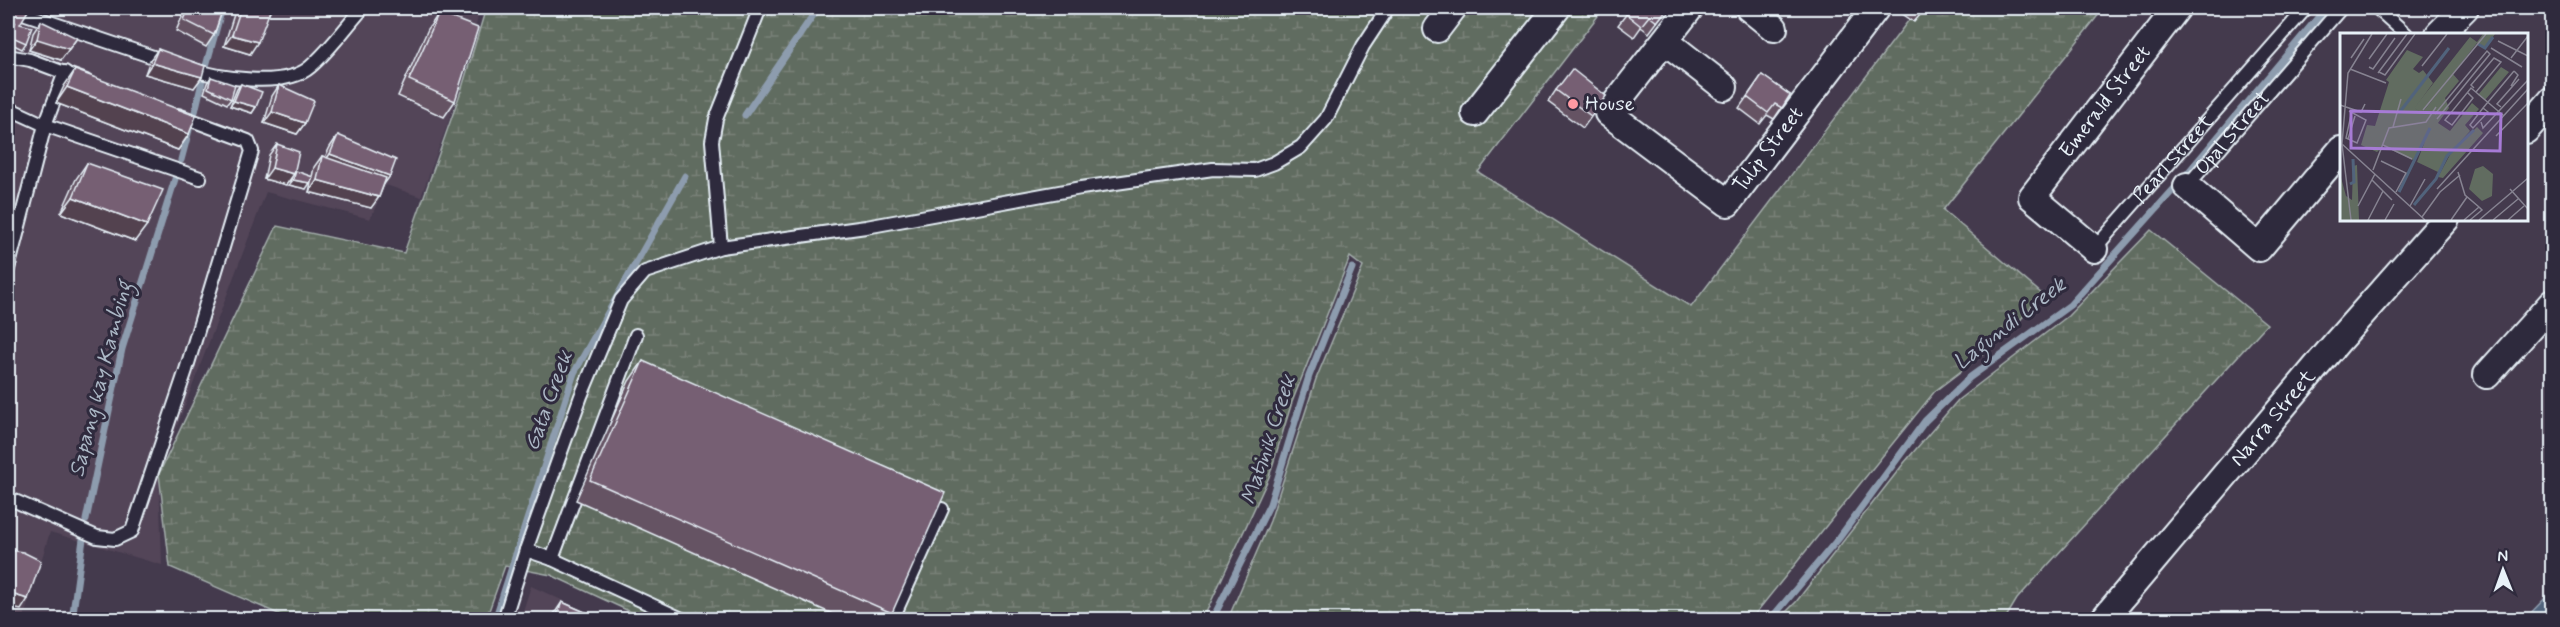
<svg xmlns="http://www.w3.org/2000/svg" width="2560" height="627" viewBox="0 0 2560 627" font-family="Mynerve,sans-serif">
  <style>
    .built { fill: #534558 }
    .wetland { fill: url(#wetland-marsh); stroke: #a4aeac; stroke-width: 1.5 }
    .water { fill: #51637c; stroke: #8d9cae; stroke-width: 1.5 }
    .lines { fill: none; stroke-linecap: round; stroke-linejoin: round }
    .stream { stroke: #8d9cae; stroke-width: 7 }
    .lane-casing { stroke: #e8f1f8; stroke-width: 16 }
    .street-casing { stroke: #e8f1f8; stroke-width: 30 }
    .lane { stroke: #2f2a3d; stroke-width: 12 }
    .street { stroke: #2f2a3d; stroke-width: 26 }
    .wall { fill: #655263; stroke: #e8f1f8; stroke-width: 1.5 }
    .shaded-wall { fill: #534250; stroke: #e8f1f8; stroke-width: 1.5 }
    .building { fill: #765f73; stroke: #e8f1f8; stroke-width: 1.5 }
    .poi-dot { fill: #ff9aa2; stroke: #2f2a3d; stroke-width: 2 }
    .labels { text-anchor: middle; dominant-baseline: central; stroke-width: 6; stroke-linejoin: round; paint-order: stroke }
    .street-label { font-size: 21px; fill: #e8f1f8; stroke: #2f2a3d }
    .poi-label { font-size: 21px; fill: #e8f1f8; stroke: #2f2a3d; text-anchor: start }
    .water-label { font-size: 22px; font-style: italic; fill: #acb8c6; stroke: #2f2a3d }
    .inset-river { fill: none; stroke: #51637c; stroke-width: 3 }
    .inset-road { fill: none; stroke: #868391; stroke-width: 1.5 }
    .view { fill: #a77bd6; fill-opacity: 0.15; stroke: #a77bd6; stroke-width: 3 }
    .inset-edge { fill: none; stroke: #e8f1f8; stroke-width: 3 }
  </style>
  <defs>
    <pattern id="wetland-marsh" width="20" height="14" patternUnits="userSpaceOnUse" patternTransform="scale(1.5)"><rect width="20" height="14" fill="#616c60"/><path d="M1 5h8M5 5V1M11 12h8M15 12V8" fill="none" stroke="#788178"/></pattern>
  </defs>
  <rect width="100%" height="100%" fill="#443a4d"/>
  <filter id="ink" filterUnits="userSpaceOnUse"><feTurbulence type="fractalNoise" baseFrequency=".0167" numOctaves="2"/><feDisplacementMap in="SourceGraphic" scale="12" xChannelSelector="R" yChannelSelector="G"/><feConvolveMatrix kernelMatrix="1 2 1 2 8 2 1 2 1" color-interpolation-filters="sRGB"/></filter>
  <g filter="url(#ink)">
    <!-- built -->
    <g class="built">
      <path d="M8,8H480L462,84L421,197L386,185L370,219L266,192L159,474L162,565L50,532L23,620L8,619Z"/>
      <path d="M531,586L603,619L520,620Z"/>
    </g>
    <!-- wetland -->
    <g class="wetland">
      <path d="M486,8H1604L1478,172L1691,307L1918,8H2104L1943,210L2042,294L2007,336L1935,391L1751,619H1228L1270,521L1316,379L1363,267L1350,257L1292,402L1269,477L1203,619H646L551,575L505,566L486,619H290L170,567L159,474L277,226L404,253L461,91Z"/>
      <path d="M2151,230L2267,324L2017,599L2005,619H1779L1796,602L1904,463L1958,400L2068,316Z"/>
    </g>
    <!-- water -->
    <path class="water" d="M2552,591V619H2525Z"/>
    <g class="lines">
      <!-- stream -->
      <g class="stream">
        <path d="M206,66L222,8"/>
        <path d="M195,112L202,82"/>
        <path d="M745,115L818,8"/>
        <path d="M181,160L189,130"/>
        <path d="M86,520L122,349L175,179"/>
        <path d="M72,620L83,539"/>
        <path d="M495,620L574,373L685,176"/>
        <path d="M1212,620L1270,504L1309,376L1352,268"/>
        <path d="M1770,620L1839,538L1925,421L1969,378L2070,305L2182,180L2326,8"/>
      </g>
      <!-- lane casing -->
      <g class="lane-casing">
        <g id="lane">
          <path d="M8,8L168,62"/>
          <path d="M2377,8L2406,34"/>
          <path d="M8,56L30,60L86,81"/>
          <path d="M188,68C217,78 285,89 310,67C330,50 346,27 363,8"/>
          <path d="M8,108L45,125L200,178"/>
          <path id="s1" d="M2187,186L2341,8"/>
          <path d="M721,247L712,141L716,119L760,8"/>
          <path id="s2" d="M2094,249L2306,8"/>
          <path d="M8,269L45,125L65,72"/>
          <path d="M8,498L97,537L115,539L132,531L186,370L252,151L248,141L178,115"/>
          <path d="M526,550L552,559L636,335"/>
          <path d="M552,559L684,620"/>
          <path d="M504,620L526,550L581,396L621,300L645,272L721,247L866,227L1081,188L1213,169L1255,170L1274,163L1301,147L1326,119L1363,46L1388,8"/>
          <path d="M892,620L942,509"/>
        </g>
      </g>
      <!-- street casing -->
      <g class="street-casing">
        <g id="street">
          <path id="s3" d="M1690,8L1608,113L1728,203L1876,8"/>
          <path d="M1749,8L1774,28"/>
          <path d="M1437,29L1453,8"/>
          <path d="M2439,34L2465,8"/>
          <path d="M1665,41L1724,87"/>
          <path d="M1475,113L1557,8"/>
          <path d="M2526,130L2552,100"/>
          <path d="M2187,186L2259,248L2341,150"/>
          <path id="s4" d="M2094,249L2032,197L2177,8"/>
          <path d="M2487,375L2552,303"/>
          <path id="s5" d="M2103,620L2337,342L2446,219"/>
        </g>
      </g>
      <!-- lane -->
      <use href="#lane" class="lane"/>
      <!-- street -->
      <use href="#street" class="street"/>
    </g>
    <!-- wall -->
    <g class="wall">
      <path d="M11,8H25L20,24L26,43L22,49L8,42V13Z"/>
      <path d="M186,8H223L214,35L206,47L176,31Z"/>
      <path d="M236,8H271L250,54L224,46Z"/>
      <path d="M1631,8L1667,9L1649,33L1641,27L1634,37L1618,25Z"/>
      <path d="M1894,8H1926L1914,22Z"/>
      <path d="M439,13L455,101L444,117L398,96L428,29Z"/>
      <path d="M41,21L61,60L29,50L33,33Z"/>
      <path d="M158,49L202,77L194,88L145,74L150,60Z"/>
      <path d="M75,70L189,134L178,150L56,103L64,86Z"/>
      <path d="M1762,75L1790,95L1774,119L1767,115L1760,124L1739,108Z"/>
      <path d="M211,77L231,99L227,104L204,93L207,83Z"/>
      <path d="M241,84L256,107L252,113L230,106L237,89Z"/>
      <path d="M279,85L305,123L297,134L264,123L272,96Z"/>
      <path d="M1556,90L1606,96L1583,128L1548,102Z"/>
      <path d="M338,135L384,184L379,197L371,208L309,192L312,178L306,189L289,185L292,177L286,185L264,179L269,155L277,144L294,173L312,177L314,167L322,156L325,157L330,147Z"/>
      <path d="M87,163L135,241L61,213L76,179Z"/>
      <path d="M643,361L892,613L887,620H846L576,500L629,381Z"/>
      <path d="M562,602L603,620H550Z"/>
    </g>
    <!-- shaded-wall -->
    <g class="shaded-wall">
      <path d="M232,35L258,42L250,54L224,46Z"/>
      <path d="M77,38L61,60L29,50L37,39Z"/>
      <path d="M152,63L202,77L194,88L145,74Z"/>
      <path d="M67,87L189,134L178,150L56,103Z"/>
      <path d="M234,101L256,107L252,113L230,106Z"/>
      <path d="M272,112L305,123L297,134L264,123Z"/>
      <path d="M330,154L390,176L382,187L322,165Z"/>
      <path d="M272,168L294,174L286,185L264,179Z"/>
      <path d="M293,180L310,183L306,189L289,185Z"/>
      <path d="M317,180L379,197L371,208L309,192Z"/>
      <path d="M73,197L147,225L135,241L61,213Z"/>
      <path d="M8,593L28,599L21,610L8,607Z"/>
    </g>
    <!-- building -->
    <g class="building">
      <path d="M11,8H25L29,9L20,24L32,27L26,43L8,35V21L16,23L8,19V14Z"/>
      <path d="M189,8H223L214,35L184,20Z"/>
      <path d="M241,8H271L258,42L232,35Z"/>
      <path d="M1631,8H1665L1667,9L1657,22L1649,16L1641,26L1626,14Z"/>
      <path d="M1917,8H1925L1922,11Z"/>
      <path d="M439,13L478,28L455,101L409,80Z"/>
      <path d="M41,21L77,38L69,49L37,39Z"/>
      <path d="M158,49L205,66L202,77L152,63Z"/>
      <path d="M1572,69L1606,96L1591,116L1556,90Z"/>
      <path d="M75,70L196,116L189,134L67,87Z"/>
      <path d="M1762,75L1790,95L1782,108L1775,104L1768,113L1747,97Z"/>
      <path d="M211,77L235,85L231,99L208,88Z"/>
      <path d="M241,84L262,92L256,107L234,101Z"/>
      <path d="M279,85L314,101L305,123L272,112Z"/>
      <path d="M8,130L13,133L8,146Z"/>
      <path d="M338,135L396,160L390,176L330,154Z"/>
      <path d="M277,144L299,152L294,174L272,168Z"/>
      <path d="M322,156L386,178L379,197L317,180Z"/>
      <path d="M87,163L163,190L147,225L73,197Z"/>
      <path d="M296,171L313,177L310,183L293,180Z"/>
      <path d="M643,361L945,493L892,613L590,480Z"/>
      <path d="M8,550L23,552L41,561L28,599L8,593Z"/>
      <path d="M562,602L603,620H555Z"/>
    </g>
  </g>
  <!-- markers -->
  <circle class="poi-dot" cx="1573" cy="104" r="6"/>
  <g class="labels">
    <!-- street labels -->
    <g class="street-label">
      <text stroke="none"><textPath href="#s4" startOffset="201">Emerald Street</textPath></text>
      <text stroke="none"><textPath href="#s1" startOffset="70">Opal Street</textPath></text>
      <text stroke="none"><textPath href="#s3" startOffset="350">Tulip Street</textPath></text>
      <text stroke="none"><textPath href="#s2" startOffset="120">Pearl Street</textPath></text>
      <text stroke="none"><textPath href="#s5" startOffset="264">Narra Street</textPath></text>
    </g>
    <!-- poi labels -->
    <g class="poi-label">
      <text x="1585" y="104">House</text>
    </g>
    <!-- water labels -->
    <g class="water-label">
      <text transform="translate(2010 324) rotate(-38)">Lagundi Creek</text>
      <text transform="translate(101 379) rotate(-76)">Sapang kay Kambing</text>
      <text transform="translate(549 401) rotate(-70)">Gata Creek</text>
      <text transform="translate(1269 440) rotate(-72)">Matinik Creek</text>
    </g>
  </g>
  <!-- overview -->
  <g transform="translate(2340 33)">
    <rect width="188" height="188" fill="#443a4d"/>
    <path d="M161,34L169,39L145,67L138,62ZM143,133L153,141L152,163L142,168L129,156L135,136Z" fill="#616c60"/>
    <path d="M67,17L83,24L73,36L79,40L83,37L93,50L75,75L82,80L113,41L119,48L105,65L109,75L98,90L110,98L132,70L139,76L125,92L130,98L111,119L137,94L143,100L103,145L98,144L111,120L98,139L77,129L85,108L75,128L43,113L37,119L21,112L27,92L35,93L49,49L46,47ZM17,132L19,187H0V141L6,163L12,167L13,133Z" fill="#616c60"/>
    <path d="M143,1H155L145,15L137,10L82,80L74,75L130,4L137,9Z" fill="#616c60"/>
    <path class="inset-river" d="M138,11L145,15L153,4M59,80L109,15M10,151L14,149L13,126M59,159L90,95M74,172L96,146L107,123L134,97"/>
    <path class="inset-road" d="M32,1L8,40L2,111L85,187M158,8L188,23M151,15L182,34M11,25L24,6M171,25L188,3M29,26L47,1M82,33L107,1M29,34L33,36L55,5M10,36L46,50M39,39L45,42L75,1M38,40L67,1M171,53L178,42L174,38M134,55L131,52L154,25L161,29L136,59M127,59L133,65L112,92L105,87L131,55L164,83M0,72L21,79L25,71M161,74L157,71L179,46M143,75L148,79L133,95L130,92L143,75L174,38M83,77L146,1M9,78L26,87L17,110L6,105L11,82M95,81L147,18L150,21L97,86M141,89L143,95L188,47M53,94L61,66M156,103L188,70M8,106L15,83M2,111L11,187M43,112L72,126M41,128L66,140L56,159M33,137L49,95L86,89L96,74M118,139L125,162L139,174M32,147L52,167M97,156L188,56M170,156L188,176M173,158L188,145M18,173L35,141M70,173L85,146M82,184L100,159L120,142M28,187L43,158M45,187L54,171M111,187L127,164M124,187L139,174M130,187L142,177L139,174M139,187L172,159M153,187L178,166M168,187L184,173"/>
    <path class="view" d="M11,78L161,81L160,118L11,115Z"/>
    <rect width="188" height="188" class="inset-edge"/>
  </g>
  <!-- margin -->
  <rect width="2560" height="627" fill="none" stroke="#2f2a3d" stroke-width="30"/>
  <rect x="15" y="15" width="2530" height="597" fill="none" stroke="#e8f1f8" stroke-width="2" filter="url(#ink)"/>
  <!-- north arrow -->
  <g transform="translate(2503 570) rotate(359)" stroke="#2f2a3d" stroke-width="4.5" paint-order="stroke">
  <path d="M0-4.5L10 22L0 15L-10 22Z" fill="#e8f1f8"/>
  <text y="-9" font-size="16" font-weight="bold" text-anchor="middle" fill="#e8f1f8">N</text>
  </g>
</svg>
